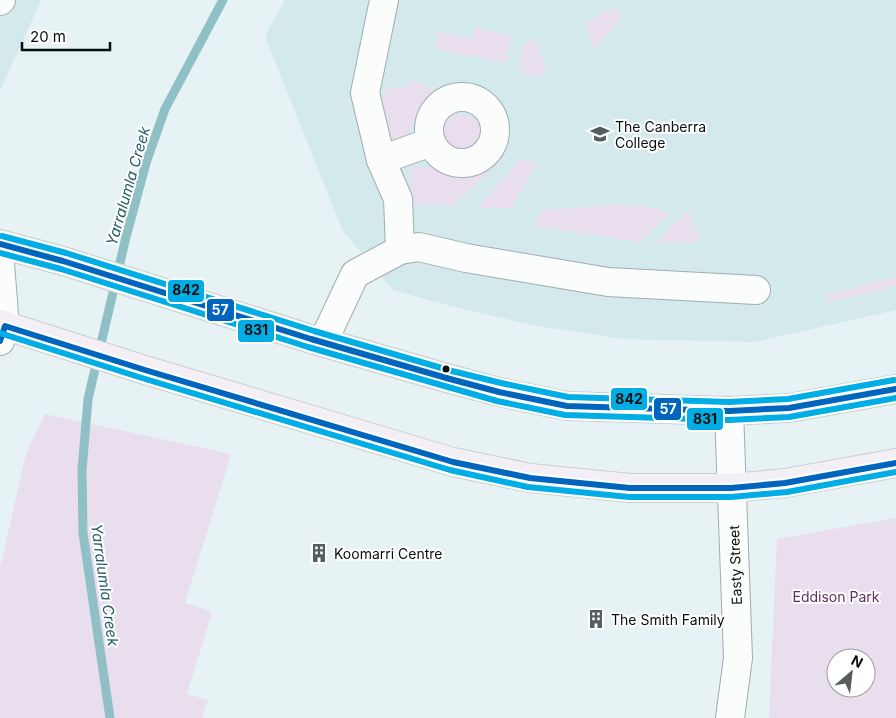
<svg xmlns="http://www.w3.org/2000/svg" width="896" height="718" viewBox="0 0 896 718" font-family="Inter,sans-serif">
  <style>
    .built { fill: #d3e9ec }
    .green { fill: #e8deed; fill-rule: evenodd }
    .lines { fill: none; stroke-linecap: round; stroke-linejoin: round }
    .stream { stroke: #8ec0c6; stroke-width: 9 }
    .minor-casing { stroke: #a2acae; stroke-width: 30 }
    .major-casing { stroke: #c9cfd0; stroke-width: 30 }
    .minor { stroke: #fbfdfd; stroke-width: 28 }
    .major { stroke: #f3eff5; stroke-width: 28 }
    .bus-1-casing { stroke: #fff; stroke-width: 10 }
    .bus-2-casing { stroke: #fff; stroke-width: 10 }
    .bus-3-casing { stroke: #fff; stroke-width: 10 }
    .bus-1 { stroke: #0065bd; stroke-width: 6 }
    .bus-2 { stroke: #00ade4; stroke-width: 6 }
    .bus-3 { stroke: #00ade4; stroke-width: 6 }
    .bus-dot { fill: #070e0f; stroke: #fff; stroke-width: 2 }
    .labels { text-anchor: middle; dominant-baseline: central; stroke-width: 4; stroke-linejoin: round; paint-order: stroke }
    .poi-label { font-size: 14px; fill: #070e0f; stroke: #fff; text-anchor: start }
    .street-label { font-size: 14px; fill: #070e0f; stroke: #fff }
    .park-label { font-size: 14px; fill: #5f2f5f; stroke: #fff }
    .water-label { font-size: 15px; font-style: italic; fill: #255d63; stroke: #fff }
    .line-badge { stroke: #fff; stroke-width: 2 }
    .badge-label { font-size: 14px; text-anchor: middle; font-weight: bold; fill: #fff }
    .pale-badge-label { font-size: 14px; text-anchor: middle; font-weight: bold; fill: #111 }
  </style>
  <rect width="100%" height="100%" fill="#e6f2f4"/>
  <!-- built -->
  <g class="built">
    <path d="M0,0H41L0,91Z"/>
    <path d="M285,0H896V310L754,342L624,339L537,326L454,307L393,290L343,231L265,36Z"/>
  </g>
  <!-- green -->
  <g class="green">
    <path d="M615,7L623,15L597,47H592L586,22Z"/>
    <path d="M475,27L512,36L506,63L435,49L439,32L473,39Z"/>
    <path d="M534,39L546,68L541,78L522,73L523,67L519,66L524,43Z"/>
    <path d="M411,80L437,91C432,97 426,103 421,109C413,121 410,140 394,141L385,133L381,107L387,86L403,89Z"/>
    <path d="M447,115H470L479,123L483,140L478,146L444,150C431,138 433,125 447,115Z"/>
    <path d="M498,157L500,160L454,205H413L410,174L412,166C448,168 465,184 498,157Z"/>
    <path d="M519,160L537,162L512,208H478Z"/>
    <path d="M616,204L647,207L671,212L640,242L534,226L540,211Z"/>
    <path d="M688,211L701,242L655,243Z"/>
    <path d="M896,276V286L863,295L827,302V295Z"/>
    <path d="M45,414L231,454L185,603L212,612L187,694L208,700L202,718H0V568L26,454Z"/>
    <path d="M896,518V718H769L777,539ZM836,658H866V688H836Z"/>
  </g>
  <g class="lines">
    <!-- stream -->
    <path class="stream" d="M110,718L83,533L82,470L88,399L126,237L146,163L165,109L223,0"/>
    <!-- minor casing -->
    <g class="minor-casing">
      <g id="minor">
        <path d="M384,0L365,93L381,160L398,199L400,250"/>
        <path d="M0,1L1,0"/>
        <circle cx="462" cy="130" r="33"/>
        <path d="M381,160L431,142"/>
        <path d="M0,264L5,326L0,341"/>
        <path d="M323,342L355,274L400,250L419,247L466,258L608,282L756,290"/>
        <path d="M729,411L738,658L730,718"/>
      </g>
    </g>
    <!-- major casing -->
    <g class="major-casing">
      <g id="major">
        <path d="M0,244L63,261L311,339L450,379L499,392L567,406L729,411L789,408L896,389"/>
        <path d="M0,324L145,370L453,462L530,478L630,488H731L785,483L896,463"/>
      </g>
    </g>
    <!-- minor -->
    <use href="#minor" class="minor"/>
    <!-- major -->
    <use href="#major" class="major"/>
    <!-- bus-1 casing -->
    <g class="bus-1-casing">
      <g id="bus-1">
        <path d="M0,244L63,261L311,339L450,379L499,392L567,406L729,411L789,408L896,389"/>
        <path d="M0,341L5,326L145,370L453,462L530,478L630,488H731L785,483L896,463"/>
      </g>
    </g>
    <!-- bus-2 casing -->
    <g class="bus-2-casing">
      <g id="bus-2">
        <path d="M0,253L61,269L308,347L497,401L565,415L729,420L789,417L896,398"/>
        <path d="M0,333L142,378L450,470L528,487L629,497H731L787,492L896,472"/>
      </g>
    </g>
    <!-- bus-3 casing -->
    <g class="bus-3-casing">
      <path id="bus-3" d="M2,236L66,253L314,331L452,371L501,383L568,397L729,402L788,399L894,380"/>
    </g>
    <!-- bus-1 -->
    <use href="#bus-1" class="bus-1"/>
    <!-- bus-2 -->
    <use href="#bus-2" class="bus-2"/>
    <!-- bus-3 -->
    <use href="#bus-3" class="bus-3"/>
  </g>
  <!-- icons -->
  <defs>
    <g id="school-bare" transform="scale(1.5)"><path d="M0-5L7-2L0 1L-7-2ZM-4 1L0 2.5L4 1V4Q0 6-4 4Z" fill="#555e5f" stroke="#fff" stroke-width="2.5" paint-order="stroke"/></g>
    <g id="building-bare" transform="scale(1.5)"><path d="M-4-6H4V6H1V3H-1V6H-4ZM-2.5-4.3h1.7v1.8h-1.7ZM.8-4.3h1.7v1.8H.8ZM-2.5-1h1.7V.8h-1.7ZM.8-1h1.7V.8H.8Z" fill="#555e5f" stroke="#fff" stroke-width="2.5" paint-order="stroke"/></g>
  </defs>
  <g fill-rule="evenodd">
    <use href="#school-bare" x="600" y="134"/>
    <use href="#building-bare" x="319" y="553"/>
    <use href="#building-bare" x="596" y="619"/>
  </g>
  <!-- markers -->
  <circle class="bus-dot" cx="446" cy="369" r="4.5"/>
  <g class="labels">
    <!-- poi labels -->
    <g class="poi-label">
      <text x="615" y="126">The Canberra<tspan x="615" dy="16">College</tspan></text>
      <text x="334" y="553">Koomarri Centre</text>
      <text x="611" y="619">The Smith Family</text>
    </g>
    <!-- street labels -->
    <g class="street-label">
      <text transform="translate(735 565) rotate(-92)">Easty Street</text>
    </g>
    <!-- park labels -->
    <g class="park-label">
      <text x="836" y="596">Eddison Park</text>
    </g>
    <!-- water labels -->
    <g class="water-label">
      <text transform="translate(128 186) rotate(-74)">Yarralumla Creek</text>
      <text transform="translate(105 585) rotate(82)">Yarralumla Creek</text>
    </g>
  </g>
  <g class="line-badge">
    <rect x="167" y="279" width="38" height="24" rx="5" fill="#00ade4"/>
    <rect x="206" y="298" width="29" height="24" rx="5" fill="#0065bd"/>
    <rect x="237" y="319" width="38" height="24" rx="5" fill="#00ade4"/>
    <rect x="610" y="387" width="38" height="24" rx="5" fill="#00ade4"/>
    <rect x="653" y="397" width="29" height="24" rx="5" fill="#0065bd"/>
    <rect x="686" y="407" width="38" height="24" rx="5" fill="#00ade4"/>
  </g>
  <g class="badge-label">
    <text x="220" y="315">57</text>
    <text x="668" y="414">57</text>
  </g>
  <g class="pale-badge-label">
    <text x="186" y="295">842</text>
    <text x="256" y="335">831</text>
    <text x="629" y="404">842</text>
    <text x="705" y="424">831</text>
  </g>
  <!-- north arrow -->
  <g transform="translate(851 673) rotate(28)"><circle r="24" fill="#ffffff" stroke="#9c9f9f"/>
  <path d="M0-4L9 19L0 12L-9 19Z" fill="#555e5f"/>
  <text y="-8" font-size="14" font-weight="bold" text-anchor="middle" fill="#070e0f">N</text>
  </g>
  <!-- scale -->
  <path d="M22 42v8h88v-8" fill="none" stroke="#070e0f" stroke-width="2.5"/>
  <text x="30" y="42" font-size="15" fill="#070e0f" stroke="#ffffff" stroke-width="4" paint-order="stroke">20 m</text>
</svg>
